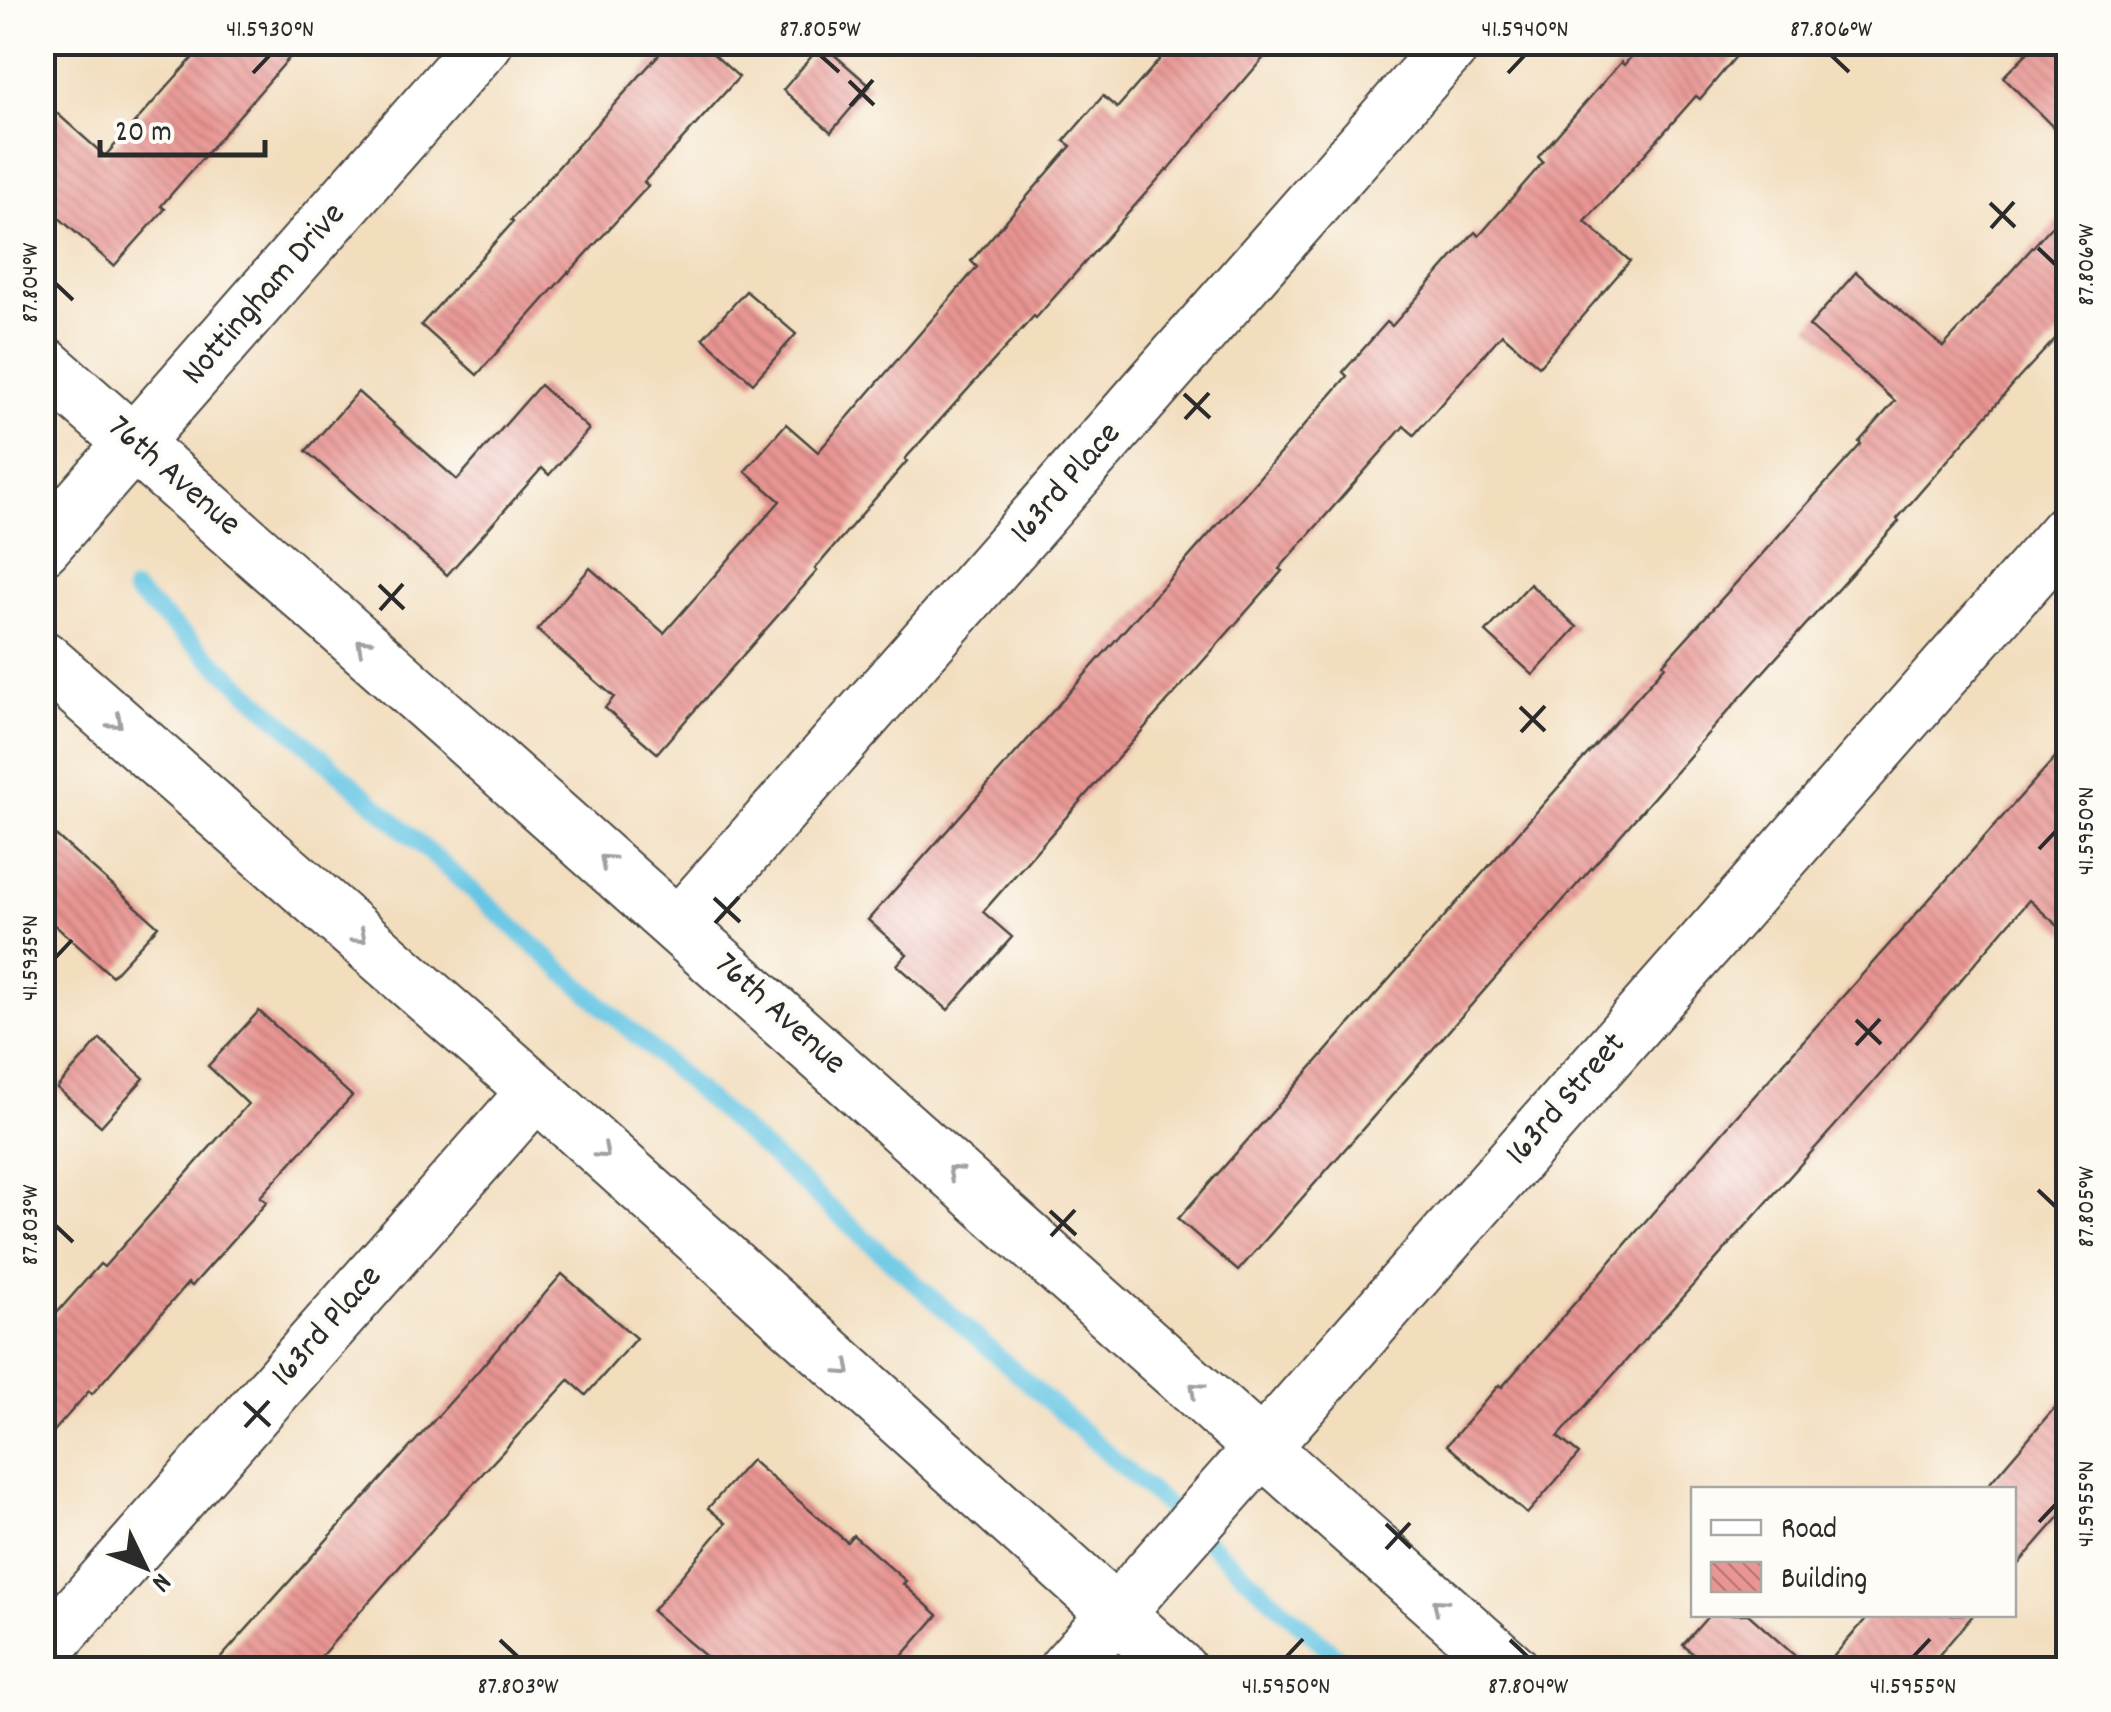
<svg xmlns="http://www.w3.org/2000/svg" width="2111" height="1712" viewBox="0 0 2111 1712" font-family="Dekko,sans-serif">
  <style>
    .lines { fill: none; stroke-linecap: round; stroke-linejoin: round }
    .stream { stroke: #66c6e4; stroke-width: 18 }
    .building { fill: url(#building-back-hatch) }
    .street-casing { stroke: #494641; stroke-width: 59 }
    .street { stroke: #fff; stroke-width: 55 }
    .oneway { stroke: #a0a0a0 }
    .ticks { fill: none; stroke: #2b2b2b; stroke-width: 4 }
    .labels { text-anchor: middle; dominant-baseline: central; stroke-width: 9; stroke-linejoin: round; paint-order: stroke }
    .street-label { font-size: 35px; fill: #2b2b2b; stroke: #fdfcf7 }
    .neatline { fill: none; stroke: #2b2b2b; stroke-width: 4 }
    .ticks-label { font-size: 25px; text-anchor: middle; fill: #2b2b2b }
  </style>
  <defs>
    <pattern id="building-back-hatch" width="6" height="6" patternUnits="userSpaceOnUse" patternTransform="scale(2.5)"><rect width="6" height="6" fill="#e99593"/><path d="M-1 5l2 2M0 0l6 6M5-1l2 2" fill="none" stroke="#bd7a78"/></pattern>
  </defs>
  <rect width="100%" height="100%" fill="#fdfcf7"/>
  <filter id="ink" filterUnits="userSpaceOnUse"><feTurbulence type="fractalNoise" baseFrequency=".01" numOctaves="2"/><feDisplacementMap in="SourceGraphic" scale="20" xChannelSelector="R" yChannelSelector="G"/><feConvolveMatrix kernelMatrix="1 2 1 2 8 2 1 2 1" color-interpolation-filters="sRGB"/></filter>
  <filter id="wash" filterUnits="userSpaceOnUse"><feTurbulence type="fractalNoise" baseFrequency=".0048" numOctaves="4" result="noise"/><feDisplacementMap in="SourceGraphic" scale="40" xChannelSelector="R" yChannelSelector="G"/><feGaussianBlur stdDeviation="2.25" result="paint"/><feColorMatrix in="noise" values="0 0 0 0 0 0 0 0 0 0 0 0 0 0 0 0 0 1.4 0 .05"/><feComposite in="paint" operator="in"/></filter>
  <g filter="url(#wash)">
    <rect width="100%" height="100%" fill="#f2ddbd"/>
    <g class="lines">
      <!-- stream -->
      <path class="stream" d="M134,591L1352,1670"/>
    </g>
    <g id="blocks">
      <!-- building -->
      <g class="building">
        <path d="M207,42H303L161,206L165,209L114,266L42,203V100L105,156Z"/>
        <path d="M670,42H700L739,77L644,182L648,186L569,273L568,272L477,375L421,325L513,222L511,220Z"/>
        <path d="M1175,42H1277L1168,170L1167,169L1036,318L1034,316L905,459L907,461L815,569L817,571L657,753L605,708L614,697L537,630L590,568L664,633L780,501L745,471L786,424L818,452L977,267L971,261L1071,146L1064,141L1103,96L1117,108Z"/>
        <path d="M1644,42H1748L1700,99L1696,96L1585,222L1630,261L1539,366L1502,334L1414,435L1404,426L1279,569L1282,571L983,912L1012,937L948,1010L897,965L907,954L868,920L1250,488L1347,376L1343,372L1387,322L1392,326L1475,232L1479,236L1543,162L1538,157L1621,62L1624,65Z"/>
        <path d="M2038,42H2068V142L2003,77Z"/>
        <path d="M822,44L870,86L831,132L783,90Z"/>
        <path d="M2068,208V325L2018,379L1897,519L1899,521L1695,748L1696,749L1238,1271L1178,1219L1665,666L1663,664L1861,444L1859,442L1895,401L1809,326L1856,272L1943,347Z"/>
        <path d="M746,291L796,334L753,383L703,338Z"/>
        <path d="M540,385L589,429L549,475L542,468L447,575L306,451L358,392L457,480Z"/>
        <path d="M1530,584L1577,627L1533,675L1486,632Z"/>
        <path d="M2068,743V935L2029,900L1872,1084L1558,1437L1579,1454L1527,1514L1447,1445L1499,1385L1502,1387L1733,1120Z"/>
        <path d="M42,823L158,926L112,976L42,914Z"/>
        <path d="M259,1011L352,1096L260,1197L267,1202L192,1286L188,1283L92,1394L89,1391L42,1445V1330L100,1264L104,1267L248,1104L208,1066Z"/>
        <path d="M100,1039L144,1078L101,1126L57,1088Z"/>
        <path d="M562,1274L636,1338L586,1395L569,1380L459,1499L309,1670H210L472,1378Z"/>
        <path d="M2068,1392V1507L2014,1569V1490H1984Z"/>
        <path d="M751,1460L847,1542L853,1535L906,1581L903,1584L938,1615L890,1670H722L652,1611L726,1523L708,1508Z"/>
        <path d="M1710,1614H1748L1811,1670H1711L1683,1645Z"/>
        <path d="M1870,1614H1974L1926,1670H1822Z"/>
      </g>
    </g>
  </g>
  <g filter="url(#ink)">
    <use href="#blocks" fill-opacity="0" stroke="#494641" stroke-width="2.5"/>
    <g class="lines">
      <!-- street casing -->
      <g class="street-casing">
        <g id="street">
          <path d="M42,363C535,795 1021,1236 1512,1670"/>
          <path d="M42,547L485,42"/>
          <path d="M42,658L536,1091L1179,1670"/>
          <path d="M679,925L1454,42"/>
          <path d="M42,1653L536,1091"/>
          <path d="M1066,1670L2068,531"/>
        </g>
      </g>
      <!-- street -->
      <use href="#street" class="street"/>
    </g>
    <!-- one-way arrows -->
    <defs><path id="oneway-chevron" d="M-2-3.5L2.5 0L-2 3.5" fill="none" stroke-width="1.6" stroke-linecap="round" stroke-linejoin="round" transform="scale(2.5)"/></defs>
    <g class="oneway">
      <use href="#oneway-chevron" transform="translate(363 645) rotate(-138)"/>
      <use href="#oneway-chevron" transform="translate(116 722) rotate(41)"/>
      <use href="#oneway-chevron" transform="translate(606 861) rotate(-138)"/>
      <use href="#oneway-chevron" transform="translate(360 937) rotate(41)"/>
      <use href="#oneway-chevron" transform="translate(603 1152) rotate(42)"/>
      <use href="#oneway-chevron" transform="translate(954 1172) rotate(-138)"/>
      <use href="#oneway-chevron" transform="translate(845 1369) rotate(42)"/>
      <use href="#oneway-chevron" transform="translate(1196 1389) rotate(-138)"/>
      <use href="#oneway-chevron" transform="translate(1439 1605) rotate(-139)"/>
    </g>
  </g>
  <!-- ticks -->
  <path class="ticks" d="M820,55L839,72M1831,55L1849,72M253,73L270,55M1508,73L1525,55M849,81L874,105M850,106L873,80M1990,203L2015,227M1991,228L2014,202M2038,248L2056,265M55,283L73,300M1184,394L1210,418M1185,419L1209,393M379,585L404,609M380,610L403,584M1520,707L1545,731M1521,732L1545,706M2039,849L2056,831M714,898L740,922M715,923L739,897M55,958L72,940M1856,1020L1881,1044M1856,1045L1880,1019M2038,1190L2056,1207M1050,1211L1076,1235M55,1225L73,1242M1051,1236L1075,1210M244,1402L270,1426M245,1427L269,1401M2039,1522L2056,1504M1386,1524L1411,1548M1386,1549L1410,1523M500,1640L518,1657M1510,1640L1528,1657M1286,1657L1303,1639M1913,1657L1930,1639"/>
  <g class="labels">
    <!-- street labels -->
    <g class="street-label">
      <text transform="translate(265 295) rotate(-49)">Nottingham Drive</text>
      <text transform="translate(173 477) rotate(41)">76th Avenue</text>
      <text transform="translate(1067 484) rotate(-49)">163rd Place</text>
      <text transform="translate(779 1015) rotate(42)">76th Avenue</text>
      <text transform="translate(1567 1100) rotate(-49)">163rd Street</text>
      <text transform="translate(328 1327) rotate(-49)">163rd Place</text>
    </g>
  </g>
  <!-- margin -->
  <rect width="2111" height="1712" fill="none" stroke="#fdfcf7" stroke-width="110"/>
  <!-- legend -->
  <rect x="1691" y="1487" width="325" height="130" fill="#fdfcf7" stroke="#a9a8a5" stroke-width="2.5"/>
  <rect x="1711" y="1520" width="50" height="15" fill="#ffffff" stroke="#a9a8a5" stroke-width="2.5"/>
  <text x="1781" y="1537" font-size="30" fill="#2b2b2b">Road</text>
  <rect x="1711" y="1562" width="50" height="30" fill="url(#building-back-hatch)" stroke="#a9a8a5" stroke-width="2.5"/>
  <text x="1781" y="1587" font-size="30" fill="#2b2b2b">Building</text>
  <!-- north arrow -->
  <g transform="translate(145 1567) rotate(133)" stroke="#fdfcf7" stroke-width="8" paint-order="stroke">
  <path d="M0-8L18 38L0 25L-18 38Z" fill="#2b2b2b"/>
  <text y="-15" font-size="28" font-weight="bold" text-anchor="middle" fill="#2b2b2b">N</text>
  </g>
  <!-- scale -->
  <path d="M100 140v15h165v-15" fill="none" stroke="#2b2b2b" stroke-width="5"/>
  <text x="115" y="140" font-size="30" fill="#2b2b2b" stroke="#fdfcf7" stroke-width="8" paint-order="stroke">20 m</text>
  <rect x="55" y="55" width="2001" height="1602" class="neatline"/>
  <g class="ticks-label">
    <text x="270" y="36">41.5930°N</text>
    <text x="820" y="36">87.805°W</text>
    <text x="1525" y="36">41.5940°N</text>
    <text x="1831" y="36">87.806°W</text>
    <text transform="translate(2084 265) rotate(-90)" y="9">87.806°W</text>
    <text transform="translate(28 283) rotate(-90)" y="9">87.804°W</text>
    <text transform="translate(2084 831) rotate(-90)" y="9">41.5950°N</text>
    <text transform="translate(28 958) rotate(-90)" y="9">41.5935°N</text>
    <text transform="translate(2084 1207) rotate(-90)" y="9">87.805°W</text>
    <text transform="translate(28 1225) rotate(-90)" y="9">87.803°W</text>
    <text transform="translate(2084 1504) rotate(-90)" y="9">41.5955°N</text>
    <text x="518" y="1693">87.803°W</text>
    <text x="1286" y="1693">41.5950°N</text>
    <text x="1528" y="1693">87.804°W</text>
    <text x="1913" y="1693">41.5955°N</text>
  </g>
</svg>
